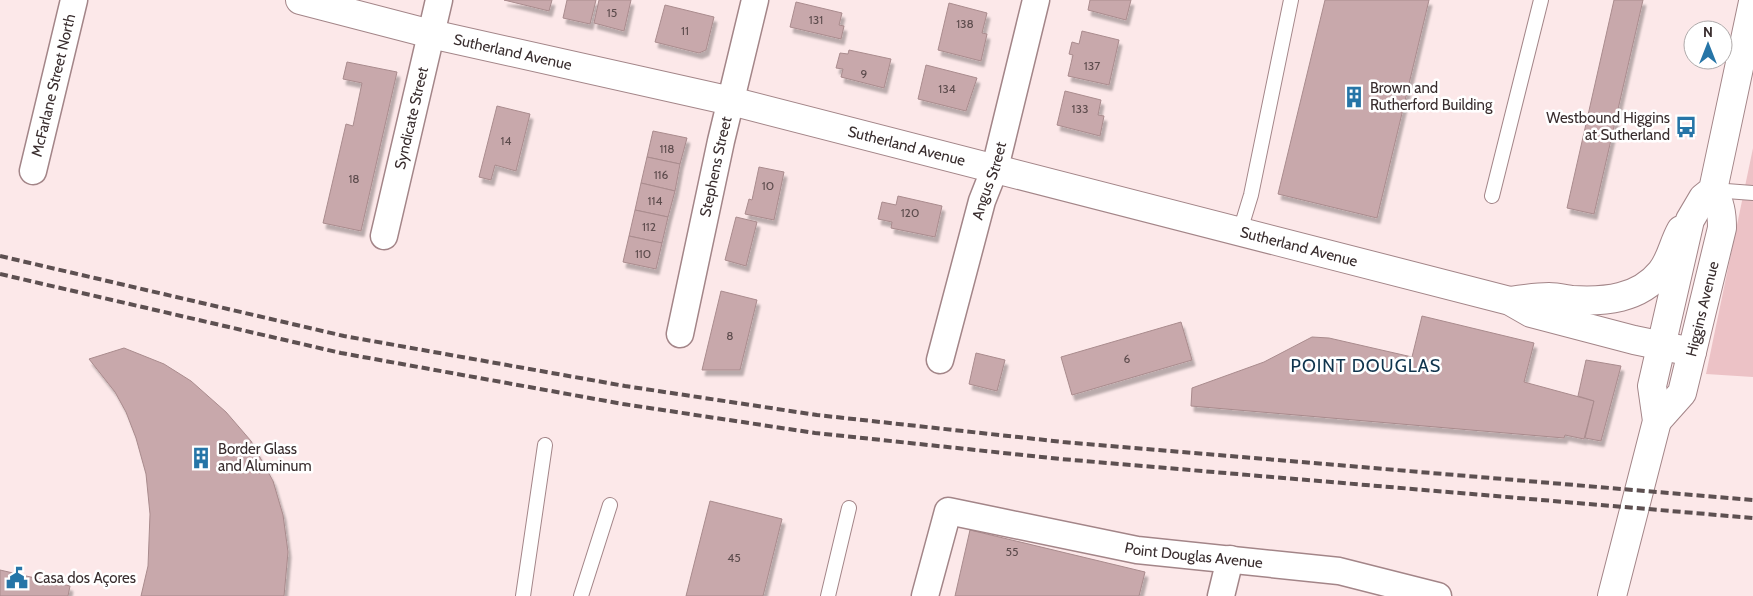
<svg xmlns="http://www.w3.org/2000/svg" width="1753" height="596" viewBox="0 0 1753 596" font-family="Cabin,sans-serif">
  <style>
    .green { fill: #ecc2c6 }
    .building { fill: #c8a8ab; stroke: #a98b8d; filter: url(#shadow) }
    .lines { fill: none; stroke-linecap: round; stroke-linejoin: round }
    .service-casing { stroke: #a38588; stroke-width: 16 }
    .minor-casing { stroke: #a38588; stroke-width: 29 }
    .tertiary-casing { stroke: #a38588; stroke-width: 30 }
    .secondary-casing { stroke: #a38588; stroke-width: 30 }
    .service { stroke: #fff; stroke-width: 14 }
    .minor { stroke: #fff; stroke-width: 26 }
    .tertiary { stroke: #fff; stroke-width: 28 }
    .secondary { stroke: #fff; stroke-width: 28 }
    .rail { stroke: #5d5051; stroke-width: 4; stroke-dasharray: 8 4; stroke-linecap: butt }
    .labels { text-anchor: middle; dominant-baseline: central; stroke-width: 5; stroke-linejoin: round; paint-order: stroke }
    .number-label { font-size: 12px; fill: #5d4c4d }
    .street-label { font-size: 15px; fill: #392d2e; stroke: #fff }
    .poi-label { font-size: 15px; fill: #392d2e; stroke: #fff; text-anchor: start }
    .quarter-label { font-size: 18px; letter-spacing: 1px; fill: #0f344d; stroke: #fff }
  </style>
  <defs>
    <filter id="shadow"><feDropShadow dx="3" dy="5.5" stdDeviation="1" flood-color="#0004"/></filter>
  </defs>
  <rect width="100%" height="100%" fill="#fce8e9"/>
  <!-- green -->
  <path class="green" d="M1753,148V377L1706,374Z"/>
  <!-- building -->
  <g class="building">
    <path d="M504,0H552L549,11Z"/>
    <path d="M567,0H596L590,24L563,18Z"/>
    <path d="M599,0H631L624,31L594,23Z"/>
    <path d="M1090,0H1131L1126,20L1088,10Z"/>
    <path d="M1325,0H1429L1377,218L1278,194Z"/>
    <path d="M1614,0H1643L1594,214L1567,208Z"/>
    <path d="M796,2L842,13L839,25L844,26L841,39L790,27Z"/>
    <path d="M949,3L987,13L982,33L987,34L981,61L938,50Z"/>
    <path d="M665,5L714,17L706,50L699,53L655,42Z"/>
    <path d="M1082,31L1119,40L1109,85L1068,76L1073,55L1069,54L1072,42L1079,44Z"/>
    <path d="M849,50L891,59L884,88L841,77L843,69L836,68L840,53L848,54Z"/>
    <path d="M347,62L397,72L361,231L323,223L346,124L353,126L362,83L343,79Z"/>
    <path d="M926,65L977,78L966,111L918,99Z"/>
    <path d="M1065,91L1101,100L1098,115L1104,116L1100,136L1057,125Z"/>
    <path d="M497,106L530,114L516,171L495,165L491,180L479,177Z"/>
    <path d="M653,131L687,138L680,164L647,157Z"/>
    <path d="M647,157L680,164L675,191L641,183Z"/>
    <path d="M759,167L784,172L774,220L745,214L749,199L752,200Z"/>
    <path d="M641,183L675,191L668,217L635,210Z"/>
    <path d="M898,196L942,206L935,237L891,228L892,222L878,219L882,202L896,205Z"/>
    <path d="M635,210L668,217L662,243L629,236Z"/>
    <path d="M736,217L757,222L746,266L725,260Z"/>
    <path d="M629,236L662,243L656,269L623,262Z"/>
    <path d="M721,291L757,300L740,370H702Z"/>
    <path d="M1422,316L1534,343L1524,382L1594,401L1584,439L1565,435L1564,438L1191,406L1192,388L1264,362L1312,337L1329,338L1412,357Z"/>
    <path d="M1181,322L1192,360L1072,395L1061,357Z"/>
    <path d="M124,348L164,364L191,381L226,412L251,441L273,481L283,515L288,552L284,596H141L148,566L150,514L146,474L136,438L126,412L115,392L89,359Z"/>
    <path d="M976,353L1005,360L997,391L969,384Z"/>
    <path d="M1586,360L1621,366L1601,441L1585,438L1594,401L1578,396Z"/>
    <path d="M710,501L782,519L763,596H686Z"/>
    <path d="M970,530L1145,572L1139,596H955Z"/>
    <path d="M0,570L70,586L68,596H0Z"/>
  </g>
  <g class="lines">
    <!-- service casing -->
    <g class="service-casing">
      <g id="service">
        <path d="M1713,190L1753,193"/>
        <path d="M1492,196L1541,0"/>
        <path d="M1240,231L1251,195L1291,0"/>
        <path d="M523,596L545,445"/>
        <path d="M581,596L610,505"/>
        <path d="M828,596L849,508"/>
      </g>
    </g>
    <!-- minor casing -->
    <g class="minor-casing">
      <g id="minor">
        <path id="s1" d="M33,171L74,0"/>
        <path id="s2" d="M384,236L439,0"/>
        <path id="s3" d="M680,334L721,141L755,0"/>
        <path id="s4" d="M940,360L982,201L995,168L1036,0"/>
        <path id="s5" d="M925,596L948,511L1137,550L1339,571L1438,596"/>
        <path d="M1221,596L1230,559"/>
      </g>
    </g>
    <!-- tertiary casing -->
    <g class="tertiary-casing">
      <g id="tertiary">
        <path id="s6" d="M300,0L431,34L731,101L1510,301L1531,313L1634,340L1692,352"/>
        <path d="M1510,301C1523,299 1536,297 1549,297C1557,297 1565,299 1572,300C1605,302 1639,299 1661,272C1671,260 1673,244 1681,230"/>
      </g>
    </g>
    <!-- secondary casing -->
    <g class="secondary-casing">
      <g id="secondary">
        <path id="s7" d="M1657,421L1682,393L1722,228C1722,213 1720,203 1713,190"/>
        <path d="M1612,596L1657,421L1652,386L1690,220L1703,198L1713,190L1753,2"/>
      </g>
    </g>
    <!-- service -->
    <use href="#service" class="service"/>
    <!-- minor -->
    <use href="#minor" class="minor"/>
    <!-- tertiary -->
    <use href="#tertiary" class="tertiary"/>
    <!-- secondary -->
    <use href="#secondary" class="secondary"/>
    <!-- rail -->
    <g class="rail">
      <path d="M0,256L344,336L625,386L817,415L1063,442L1753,500"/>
      <path d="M0,274L341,353L623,404L815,433L1061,459L1753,518"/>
    </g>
  </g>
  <!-- icons -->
  <defs>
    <g id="building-bare" transform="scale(1.725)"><path d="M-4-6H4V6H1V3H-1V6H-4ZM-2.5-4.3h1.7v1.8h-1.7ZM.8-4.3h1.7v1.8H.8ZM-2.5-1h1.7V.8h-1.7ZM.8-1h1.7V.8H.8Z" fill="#2675a7" stroke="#fff" stroke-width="2.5" paint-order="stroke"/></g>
    <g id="bus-bare" transform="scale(1.725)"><path d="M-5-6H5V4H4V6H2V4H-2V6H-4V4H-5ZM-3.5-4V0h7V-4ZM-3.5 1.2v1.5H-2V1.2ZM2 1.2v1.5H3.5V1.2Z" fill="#2675a7" stroke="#fff" stroke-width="2.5" paint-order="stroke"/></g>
    <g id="civic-bare" transform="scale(1.725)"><path d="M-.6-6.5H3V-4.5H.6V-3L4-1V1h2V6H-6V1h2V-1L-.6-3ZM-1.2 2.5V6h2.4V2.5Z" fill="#2675a7" stroke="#fff" stroke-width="2.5" paint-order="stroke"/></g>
  </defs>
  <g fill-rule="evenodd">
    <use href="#building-bare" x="1354" y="97"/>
    <use href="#bus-bare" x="1686" y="127"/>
    <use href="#building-bare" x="201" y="458"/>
    <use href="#civic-bare" x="17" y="578"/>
  </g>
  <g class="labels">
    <!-- number labels -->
    <g class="number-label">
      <text x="612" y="12">15</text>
      <text x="816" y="19">131</text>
      <text x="965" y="23">138</text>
      <text x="685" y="30">11</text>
      <text x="1092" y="65">137</text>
      <text x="864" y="73">9</text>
      <text x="947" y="88">134</text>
      <text x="1080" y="108">133</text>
      <text x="506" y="140">14</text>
      <text x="667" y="148">118</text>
      <text x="661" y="174">116</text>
      <text x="354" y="178">18</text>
      <text x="768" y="185">10</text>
      <text x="655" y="200">114</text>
      <text x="910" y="212">120</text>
      <text x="649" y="226">112</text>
      <text x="643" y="253">110</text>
      <text x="730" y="335">8</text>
      <text x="1127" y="358">6</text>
      <text x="1012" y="551">55</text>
      <text x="734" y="557">45</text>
    </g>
    <!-- street labels -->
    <g class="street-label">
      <text stroke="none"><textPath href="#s6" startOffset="219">Sutherland Avenue</textPath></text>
      <text stroke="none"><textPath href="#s1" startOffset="88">McFarlane Street North</textPath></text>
      <text stroke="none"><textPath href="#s2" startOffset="121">Syndicate Street</textPath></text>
      <text stroke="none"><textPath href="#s6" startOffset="624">Sutherland Avenue</textPath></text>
      <text stroke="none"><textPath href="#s3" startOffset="171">Stephens Street</textPath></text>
      <text stroke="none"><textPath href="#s4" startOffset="186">Angus Street</textPath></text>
      <text stroke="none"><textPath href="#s6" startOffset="1029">Sutherland Avenue</textPath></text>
      <text stroke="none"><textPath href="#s7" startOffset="124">Higgins Avenue</textPath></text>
      <text stroke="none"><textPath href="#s5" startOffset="338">Point Douglas Avenue</textPath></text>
    </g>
    <!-- poi labels -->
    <g class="poi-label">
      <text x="1370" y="88">Brown and<tspan x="1370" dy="17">Rutherford Building</tspan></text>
      <text x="1670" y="118" text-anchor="end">Westbound Higgins<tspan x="1670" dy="17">at Sutherland</tspan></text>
      <text x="218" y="449">Border Glass<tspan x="218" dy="17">and Aluminum</tspan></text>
      <text x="34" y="578">Casa dos Açores</text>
    </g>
    <!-- quarter labels -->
    <g class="quarter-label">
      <text x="1366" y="366">POINT DOUGLAS</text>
    </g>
  </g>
  <!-- north arrow -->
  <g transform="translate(1708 45)"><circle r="24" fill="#ffffff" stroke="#b0abab"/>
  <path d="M0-4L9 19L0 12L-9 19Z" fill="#2675a7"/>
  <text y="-8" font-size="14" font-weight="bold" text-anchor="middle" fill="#392d2e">N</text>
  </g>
</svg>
